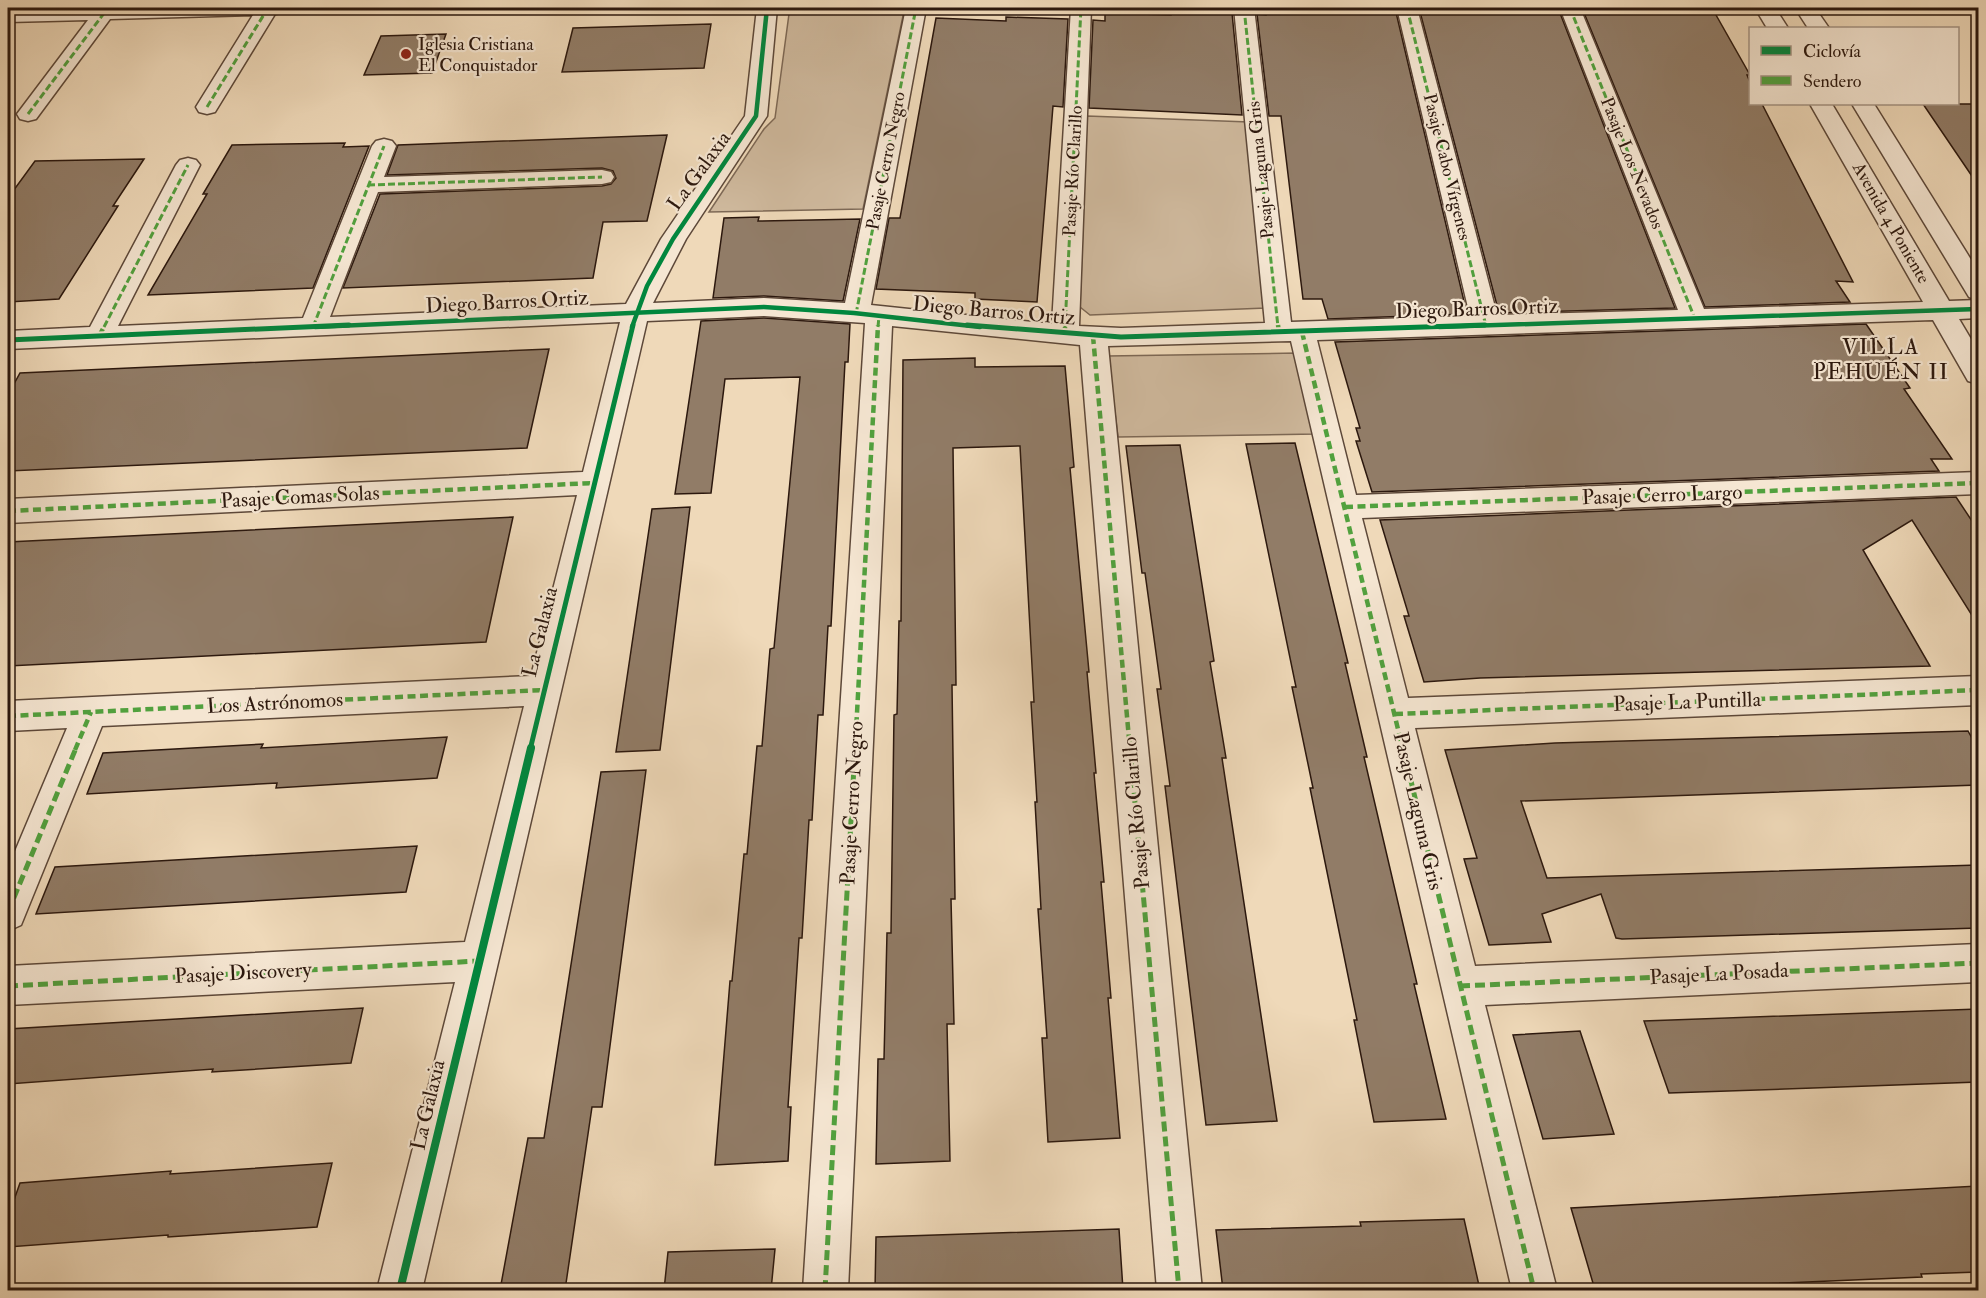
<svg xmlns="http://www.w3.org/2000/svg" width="1986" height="1298" viewBox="0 0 1986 1298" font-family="'IM FELL Double Pica',serif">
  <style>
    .green { fill: #ceb89c; stroke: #7d6855; stroke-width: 1.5 }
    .building { fill: #917c67; stroke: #2c180e; stroke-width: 1.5 }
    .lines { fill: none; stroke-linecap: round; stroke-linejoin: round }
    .minor-casing { stroke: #5d4839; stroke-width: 3 }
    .minor { fill: #f5e6d2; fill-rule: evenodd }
    .quiet-far2 { stroke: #51a13e; stroke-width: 3; stroke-dasharray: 7 3; stroke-linecap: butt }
    .quiet-far1 { stroke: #51a13e; stroke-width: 4.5; stroke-dasharray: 8 4.5; stroke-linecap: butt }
    .quiet { stroke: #51a13e; stroke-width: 5; stroke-dasharray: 10 5; stroke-linecap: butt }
    .cycleway-far2-casing { stroke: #f5e6d2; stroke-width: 8 }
    .cycleway-far1-casing { stroke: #f5e6d2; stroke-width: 9 }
    .cycleway-casing { stroke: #f5e6d2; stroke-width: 11 }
    .cycleway-far2 { stroke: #00873e; stroke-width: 4.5 }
    .cycleway-far1 { stroke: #00873e; stroke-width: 5 }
    .cycleway { stroke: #00873e; stroke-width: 8 }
    .poi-dot { fill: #8f2418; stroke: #f5e6d2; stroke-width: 2 }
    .labels { text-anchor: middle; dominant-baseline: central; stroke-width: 4.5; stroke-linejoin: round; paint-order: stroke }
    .far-poi-label { font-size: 18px; fill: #2c180e; stroke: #f5e6d2; text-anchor: start }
    .far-street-label { font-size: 18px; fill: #2c180e; stroke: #f5e6d2 }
    .street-label { font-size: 21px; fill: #2c180e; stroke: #f5e6d2 }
    .neighbourhood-label { font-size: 22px; letter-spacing: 1.5px; fill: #2c180e; stroke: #f5e6d2 }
  </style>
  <rect width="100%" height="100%" fill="#efd9b9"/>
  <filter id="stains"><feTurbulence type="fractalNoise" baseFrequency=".00333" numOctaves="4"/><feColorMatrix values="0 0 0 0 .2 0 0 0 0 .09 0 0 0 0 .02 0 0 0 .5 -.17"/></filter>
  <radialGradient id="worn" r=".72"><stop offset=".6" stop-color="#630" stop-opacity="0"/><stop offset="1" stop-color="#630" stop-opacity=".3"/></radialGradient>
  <!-- green -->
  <g class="green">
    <path d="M802,8H902L904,11L863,209L709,212L764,129L775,118L789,14Z"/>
    <path d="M1087,116L1249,122L1266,308L1090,315L1080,307Z"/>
    <path d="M1297,353L1317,434L1118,437L1108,356Z"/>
  </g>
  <!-- building -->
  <g class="building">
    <path d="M1266,8L1337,10V8H1395L1467,314L1328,319L1322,299H1303L1281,116H1269L1257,14L1266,15Z"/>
    <path d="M1419,8H1558L1675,308L1499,313Z"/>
    <path d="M1582,8H1712L1750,75H1747L1750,82V104H1762L1853,282L1836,281L1850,302L1705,307Z"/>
    <path d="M1171,11L1232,13L1242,115L1089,108L1093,20L1105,21V13L1171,15Z"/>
    <path d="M1006,17L1068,19L1063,107L1053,106L1037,302L975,299V293L876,289L889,218H900L936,18L1006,21Z"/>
    <path d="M711,24L704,68L562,72L573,28Z"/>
    <path d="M446,34L432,73L364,75L381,36Z"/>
    <path d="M1923,104H1978V185Z"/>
    <path d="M667,135L647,221L603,222L593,278L343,288L380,194L602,186L611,184L616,178L613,171L602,168L387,175L398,145Z"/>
    <path d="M345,143L343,147L369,146L313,288L148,295L207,194H203L232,145Z"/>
    <path d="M144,159L113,206H118L59,299L8,302V198L35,161Z"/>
    <path d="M759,217L758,221L860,219L843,301L764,296L713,298L724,218Z"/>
    <path d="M764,318L850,324L848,362H845L831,626H828L823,715H818L812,820H809L802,938H799L788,1107H791L788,1161L715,1165L730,981H732L744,854H747L757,746H762L770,649L774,648L800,377L725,379L711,493L675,494L701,321Z"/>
    <path d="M1866,324L1910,388L1904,389L1952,459H1931L1939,471L1372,492L1356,441H1360L1356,428H1360L1335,342Z"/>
    <path d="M549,349L527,448L8,471V395L20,373Z"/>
    <path d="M975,358V367L1065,366L1074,467L1070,468L1089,672H1087L1096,773H1094L1104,882H1101L1111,998H1108L1120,1138L1048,1142L1042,1038H1047L1038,909H1041L1035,802H1037L1031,702H1034L1020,446L953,448L956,685H952L955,899H951L954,1024H947L950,1161L876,1164L878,1059H884L887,933H891L894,715L897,714L899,621H901L903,360Z"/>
    <path d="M1295,443L1348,663H1345L1367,757H1364L1417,984H1414L1446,1119L1374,1122L1354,1020H1357L1310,788H1313L1292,687H1296L1246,444Z"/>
    <path d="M1180,445L1214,661L1210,662L1226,758H1222L1277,1121L1206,1125L1165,786H1170L1157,689H1161L1145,573H1142L1126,446Z"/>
    <path d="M1956,497L1978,530V625L1912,520L1863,550L1930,666L1480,678L1424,682L1404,616H1409L1380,520Z"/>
    <path d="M690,507L660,750L616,752L652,509Z"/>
    <path d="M513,517L486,642L8,666V542Z"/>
    <path d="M1968,731L1978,749V785L1521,801L1547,878L1978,865V928L1622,939L1616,938L1601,894L1542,914L1551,942L1489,945L1464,859L1477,858L1445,750L1555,743Z"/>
    <path d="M447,737L437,778L276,788L277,783L87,794L103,753L263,744L261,748Z"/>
    <path d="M646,770L602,1107H592L565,1290H500L528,1138H544L601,772Z"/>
    <path d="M417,846L406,892L36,914L55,867Z"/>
    <path d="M363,1008L351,1063L212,1072L213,1069L8,1084V1029Z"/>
    <path d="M1978,1009V1082L1813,1088L1669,1093L1644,1021Z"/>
    <path d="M1580,1031L1614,1134L1543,1139L1513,1035Z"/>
    <path d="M332,1163L317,1227L168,1237V1235L8,1247V1217L20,1183L171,1171L170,1174Z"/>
    <path d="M1978,1186V1272L1921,1274L1922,1277L1647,1289L1648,1290H1595L1571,1208Z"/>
    <path d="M1464,1219L1480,1290H1223L1216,1230L1361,1226L1360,1222Z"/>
    <path d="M1119,1229L1123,1290H875L876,1237Z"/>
    <path d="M775,1249L771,1290H664L668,1252Z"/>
  </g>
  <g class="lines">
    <!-- minor casing -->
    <g class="minor-casing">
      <g id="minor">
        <path d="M83,8H291L288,12L275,14L215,112L207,114L199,112L196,107L253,15L110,19L36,119L28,121L20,119L17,114L88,20L8,22V10Z"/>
        <path d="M757,8H777L767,116L686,239L653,303L764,298L845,303L906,8H926L871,305L1052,324L1071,8H1091L1079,326L1121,328L1265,323L1234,8H1254L1291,322L1470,316L1397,8H1417L1497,315L1678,310L1560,8H1580L1704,309L1923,302L1810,104H1832L1949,301L1978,300V318L1959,319L1978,351V384L1968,381L1933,320L1317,340L1356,495L1978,472V494L1362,518L1408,698L1978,676V705L1415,728L1475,966L1978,944V982L1485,1005L1557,1290H1512L1291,341L1108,346L1202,1290H1157L1080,345L892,326L848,1290H803L865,323L764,316L647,321L422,1290H377L455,982L8,1005V966L465,942L524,706L102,726L21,925L8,931V868L67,728L8,731V701L531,676L577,495L8,523V499L583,472L620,322L8,349V331L90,327L176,165L180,160L188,158L196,160L200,165L118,326L303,318L372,146L376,141L384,139L392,141L396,146L384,177L602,170L611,172L614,177L611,182L602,184L378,192L330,317L626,304L661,239L745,116Z"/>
        <path d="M1755,8H1775L1788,28H1767Z"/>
        <path d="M1795,8H1815L1829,28H1808Z"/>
        <path d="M1852,104H1874L1978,271V300L1969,297Z"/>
      </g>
    </g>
    <!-- minor -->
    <use href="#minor" class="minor"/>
    <!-- quiet-far2 -->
    <g class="quiet-far2">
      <path d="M1244,8L1278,327"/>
      <path d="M1407,8L1486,326"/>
      <path d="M1570,8L1695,319"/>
      <path d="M207,107L268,8"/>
      <path d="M28,114L108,8"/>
      <path d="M368,185L602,177"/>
      <path d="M856,314L916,8"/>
      <path d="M104,327L188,165"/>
      <path d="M313,327L384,146"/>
      <path d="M878,327L879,316"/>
      <path d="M1065,327L1081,8"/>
    </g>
    <!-- quiet-far1 -->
    <g class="quiet-far1">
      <path d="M1278,325L1279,333"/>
      <path d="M1302,332L1403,750"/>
      <path d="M1065,335V325"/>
      <path d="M99,336L105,325"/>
      <path d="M1093,336L1130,750"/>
      <path d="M1345,507L1978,483"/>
      <path d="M8,511L593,483"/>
      <path d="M1395,714L1978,690"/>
      <path d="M8,716L543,690"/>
      <path d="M75,750L91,712"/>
      <path d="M855,750L878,325"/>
    </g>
    <!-- quiet -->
    <g class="quiet">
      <path d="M1130,748L1179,1290"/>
      <path d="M1403,748L1534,1290"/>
      <path d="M8,912L76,748"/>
      <path d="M8,986L479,961"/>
      <path d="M1460,986L1978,963"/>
      <path d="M825,1290L855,748"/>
    </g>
    <!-- cycleway-far2 casing -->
    <g class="cycleway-far2-casing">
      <g id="cycleway-far2">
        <path d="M315,327L764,307L854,313L980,327"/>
        <path d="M632,327L647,286L673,239L756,116L767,8"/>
        <path d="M1439,327L1978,309"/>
      </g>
    </g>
    <!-- cycleway-far1 casing -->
    <g class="cycleway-far1-casing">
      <g id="cycleway-far1">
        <path d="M967,325L1121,337L1485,325"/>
        <path d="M8,340L349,325"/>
        <path d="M530,750L633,325"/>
      </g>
    </g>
    <!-- cycleway casing -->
    <g class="cycleway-casing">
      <path id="cycleway" d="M400,1290L531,748"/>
    </g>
    <!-- cycleway-far2 -->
    <use href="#cycleway-far2" class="cycleway-far2"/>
    <!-- cycleway-far1 -->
    <use href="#cycleway-far1" class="cycleway-far1"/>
    <!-- cycleway -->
    <use href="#cycleway" class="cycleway"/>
  </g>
  <!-- markers -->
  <circle class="poi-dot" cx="406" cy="54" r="6"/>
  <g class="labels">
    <!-- far-poi labels -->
    <g class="far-poi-label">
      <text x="418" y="44">Iglesia Cristiana<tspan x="418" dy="21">El Conquistador</tspan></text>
    </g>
    <!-- far-street labels -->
    <g class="far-street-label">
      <text transform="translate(886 161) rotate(-79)">Pasaje Cerro Negro</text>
      <text transform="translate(1632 163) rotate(68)">Pasaje Los Nevados</text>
      <text transform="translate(1447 167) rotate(76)">Pasaje Cabo Vírgenes</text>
      <text transform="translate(1261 170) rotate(-96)">Pasaje Laguna Gris</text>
      <text transform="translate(1073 171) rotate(-87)">Pasaje Río Clarillo</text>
      <text transform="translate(1891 223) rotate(60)">Avenida 4 Poniente</text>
    </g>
    <!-- street labels -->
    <g class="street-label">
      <text transform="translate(699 171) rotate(-54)">La Galaxia</text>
      <text transform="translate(507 302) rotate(-3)">Diego Barros Ortiz</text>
      <text transform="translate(1477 309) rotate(-2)">Diego Barros Ortiz</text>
      <text transform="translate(994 311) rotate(5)">Diego Barros Ortiz</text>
      <text transform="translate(1662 495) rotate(-2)">Pasaje Cerro Largo</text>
      <text transform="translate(300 497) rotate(-3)">Pasaje Comas Solas</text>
      <text transform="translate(540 632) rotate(-76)">La Galaxia</text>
      <text transform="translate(1687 702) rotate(-2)">Pasaje La Puntilla</text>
      <text transform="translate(275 703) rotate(-3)">Los Astrónomos</text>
      <text transform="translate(852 803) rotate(-87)">Pasaje Cerro Negro</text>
      <text transform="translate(1418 811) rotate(77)">Pasaje Laguna Gris</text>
      <text transform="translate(1136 813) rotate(-95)">Pasaje Río Clarillo</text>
      <text transform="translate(243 973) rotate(-3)">Pasaje Discovery</text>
      <text transform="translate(1719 974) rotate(-3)">Pasaje La Posada</text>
      <text transform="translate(428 1105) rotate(-77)">La Galaxia</text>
    </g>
    <!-- neighbourhood labels -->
    <g class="neighbourhood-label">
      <text x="1881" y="347">VILLA<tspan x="1881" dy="25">PEHUÉN II</tspan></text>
    </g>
  </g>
  <!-- margin -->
  <rect width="1986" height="1298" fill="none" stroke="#efd9b9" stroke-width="30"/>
  <rect x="9" y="9" width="1968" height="1280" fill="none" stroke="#2c180e" stroke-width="3"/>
  <rect x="15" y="15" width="1956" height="1268" fill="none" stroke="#2c180e" stroke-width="1.5"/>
  <!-- legend -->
  <rect x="1749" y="27" width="210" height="78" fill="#f5e6d2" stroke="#a59484" stroke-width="1.5"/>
  <rect x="1761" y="46" width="30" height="9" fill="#00873e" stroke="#a59484" stroke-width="1.5"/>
  <text x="1803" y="57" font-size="18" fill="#2c180e">Ciclovía</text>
  <rect x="1761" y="76" width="30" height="9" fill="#51a13e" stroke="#a59484" stroke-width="1.5"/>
  <text x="1803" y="87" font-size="18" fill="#2c180e">Sendero</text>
  <rect width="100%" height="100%" filter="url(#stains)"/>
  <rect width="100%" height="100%" fill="url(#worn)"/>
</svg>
